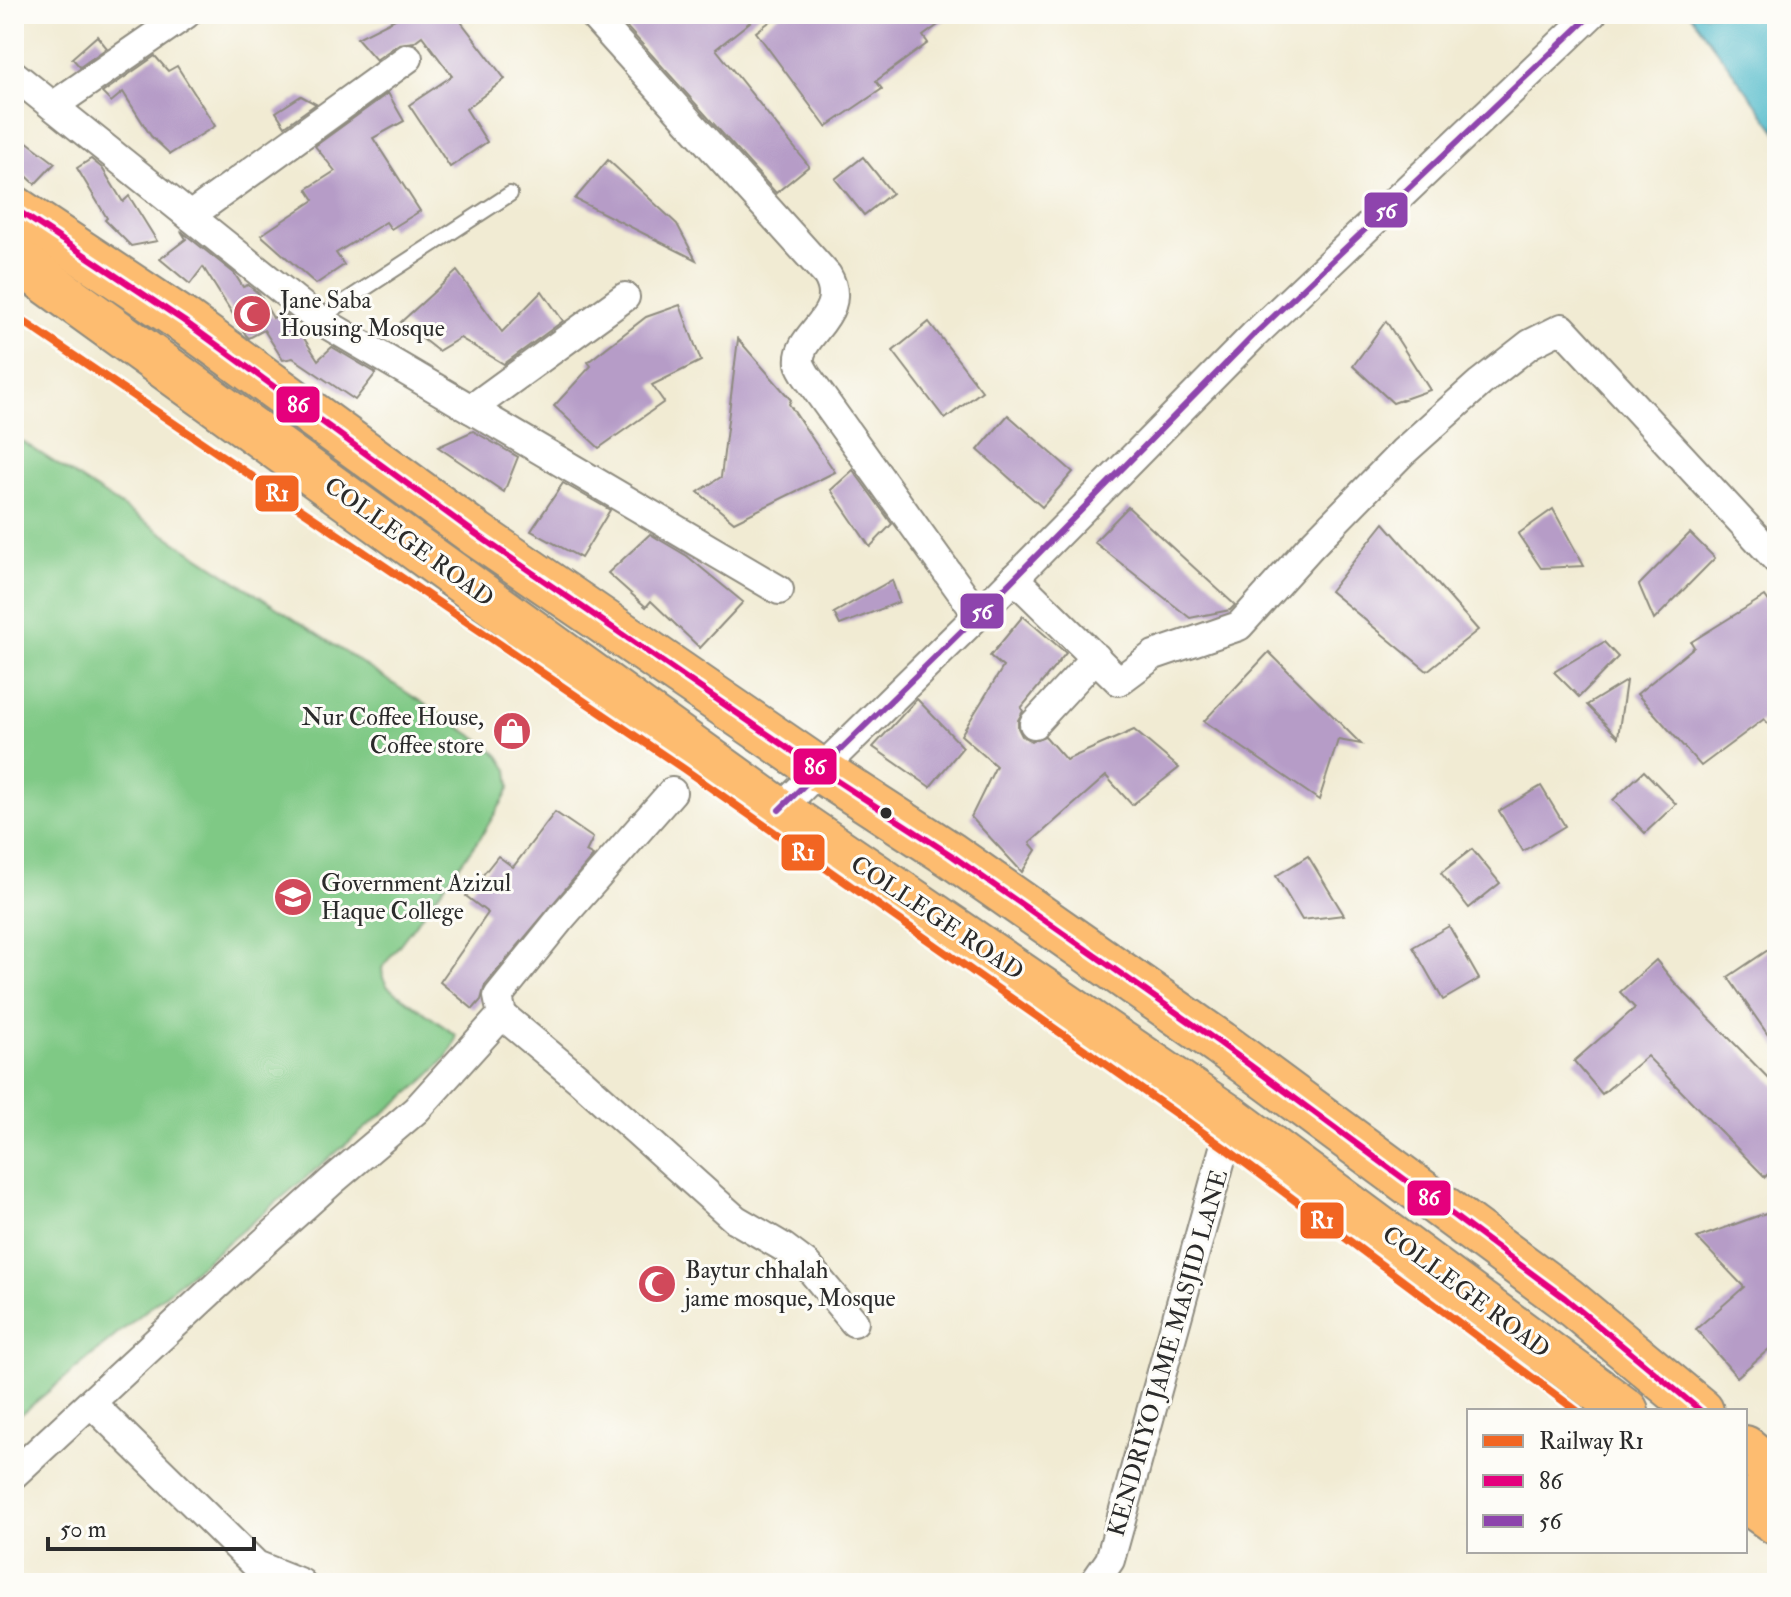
<svg xmlns="http://www.w3.org/2000/svg" width="1791" height="1597" viewBox="0 0 1791 1597" font-family="'IM FELL Double Pica',serif">
  <style>
    .green { fill: #7fc985; stroke: #557a58; stroke-width: 2 }
    .water { fill: #4fbaca; stroke: #3d727a; stroke-width: 2 }
    .building { fill: #b69cc7 }
    .lines { fill: none; stroke-linecap: round; stroke-linejoin: round }
    .lane-casing { stroke: #8e8b7f; stroke-width: 18 }
    .street-casing { stroke: #8e8b7f; stroke-width: 32 }
    .highway-casing { stroke: #8e8b7f; stroke-width: 48 }
    .lane { stroke: #fff; stroke-width: 14 }
    .street { stroke: #fff; stroke-width: 28 }
    .highway { stroke: #fdbc6f; stroke-width: 44 }
    .bus-1-casing { stroke: #fdfcf7; stroke-width: 12 }
    .bus-2-casing { stroke: #fdfcf7; stroke-width: 12 }
    .bus-1 { stroke: #e5007d; stroke-width: 6 }
    .bus-2 { stroke: #8e44ad; stroke-width: 6 }
    .rail-1-casing { stroke: #fdfcf7; stroke-width: 14 }
    .rail-1 { stroke: #f26522; stroke-width: 8 }
    .bus-dot { fill: #2b2b2b; stroke: #fdfcf7; stroke-width: 3 }
    .labels { text-anchor: middle; dominant-baseline: central; stroke-width: 6; stroke-linejoin: round; paint-order: stroke }
    .poi-label { font-size: 24px; fill: #2b2b2b; stroke: #fdfcf7; text-anchor: start }
    .street-label { font-size: 24px; fill: #2b2b2b; stroke: #fdfcf7 }
    .line-badge { stroke: #fdfcf7; stroke-width: 3 }
    .badge-label { font-size: 22px; text-anchor: middle; font-weight: bold; fill: #fff }
  </style>
  <rect width="100%" height="100%" fill="#fdfcf7"/>
  <filter id="ink" filterUnits="userSpaceOnUse"><feTurbulence type="fractalNoise" baseFrequency=".0125" numOctaves="2"/><feDisplacementMap in="SourceGraphic" scale="16" xChannelSelector="R" yChannelSelector="G"/><feConvolveMatrix kernelMatrix="1 2 1 2 8 2 1 2 1" color-interpolation-filters="sRGB"/></filter>
  <filter id="wash" filterUnits="userSpaceOnUse"><feTurbulence type="fractalNoise" baseFrequency=".006" numOctaves="4" result="noise"/><feDisplacementMap in="SourceGraphic" scale="32" xChannelSelector="R" yChannelSelector="G"/><feGaussianBlur stdDeviation="1.8" result="paint"/><feColorMatrix in="noise" values="0 0 0 0 0 0 0 0 0 0 0 0 0 0 0 0 0 1.4 0 .05"/><feComposite in="paint" operator="in"/></filter>
  <g filter="url(#wash)">
    <rect width="100%" height="100%" fill="#f1ebd3"/>
    <!-- green -->
    <path class="green" d="M14,436L487,745L499,756L508,770L510,787L504,799L480,838L382,968L383,978L388,987L456,1035C458,1059 394,1105 374,1121L14,1420Z"/>
    <!-- water -->
    <path class="water" d="M1690,14H1777V132Z"/>
    <g id="blocks">
      <!-- building -->
      <g class="building">
        <path d="M405,14H455L505,79L466,109L487,142L450,167L409,105L452,76L422,36L414,42L399,44L376,60L357,38Z"/>
        <path d="M615,14H760L716,49L809,166L776,193Z"/>
        <path d="M780,14H953L923,36L928,43L876,81L882,89L826,127L756,32Z"/>
        <path d="M97,36L107,48L80,67L72,58Z"/>
        <path d="M155,56L168,71L177,66L215,126L170,154L151,136L123,92L111,102L102,93Z"/>
        <path d="M388,93L404,121L373,138L420,211L391,229L386,222L336,253L344,265L316,284L261,235L314,200L307,189L335,171L315,146Z"/>
        <path d="M301,96L316,104L285,126L276,112Z"/>
        <path d="M14,132L55,163L35,184L14,164Z"/>
        <path d="M863,157L892,193L864,215L835,179Z"/>
        <path d="M91,159L102,168L123,202L129,196L157,241L131,246L105,220L107,218L77,168Z"/>
        <path d="M608,160L677,224L696,260L575,199Z"/>
        <path d="M181,231L234,273L243,287L248,285L259,294L273,318L282,312L292,320L318,360L332,347L376,373L355,400L293,358L283,360L264,330L249,338L246,335L203,267L190,284L160,259L186,239Z"/>
        <path d="M457,271L502,332L542,291L563,321L504,364L460,338L438,351L401,322Z"/>
        <path d="M680,305L701,361L652,385L664,402L599,448L554,406L591,366L588,362L646,317Z"/>
        <path d="M1386,321L1430,390L1393,403L1353,366Z"/>
        <path d="M929,322L982,391L945,419L893,351Z"/>
        <path d="M738,339L791,400L789,404L835,472L734,522L698,492L721,477Z"/>
        <path d="M1008,415L1073,472L1042,507L978,450Z"/>
        <path d="M473,431L518,457L504,492L438,447Z"/>
        <path d="M853,470L892,524L870,547L831,490Z"/>
        <path d="M563,483L610,510L581,558L531,531Z"/>
        <path d="M1128,507L1235,605L1230,610L1190,618L1094,542Z"/>
        <path d="M1553,509L1584,566L1541,568L1518,534Z"/>
        <path d="M1384,523L1478,630L1427,671L1330,591Z"/>
        <path d="M1690,533L1715,558L1654,620L1639,585Z"/>
        <path d="M650,534L687,556L743,602L700,648L651,601L646,607L608,573Z"/>
        <path d="M892,580L899,602L840,625L834,613Z"/>
        <path d="M1765,596L1777,613V733L1764,719L1701,766L1637,694L1694,647L1691,642Z"/>
        <path d="M1023,616L1066,653L1021,708L1023,711L1018,720V728L1022,736L1031,741L1045,736L1066,760L1134,730L1179,768L1132,805L1106,776L1030,843L1036,850L1022,872L971,817L996,766L961,735L1003,667L990,656Z"/>
        <path d="M1604,642L1618,657L1579,697L1554,672Z"/>
        <path d="M1269,652L1361,744L1338,740L1319,800L1204,721Z"/>
        <path d="M1626,681L1618,737L1587,705Z"/>
        <path d="M917,699L963,747L930,787L873,747Z"/>
        <path d="M1644,771L1676,804L1645,833L1613,800Z"/>
        <path d="M1541,786L1565,826L1523,851L1499,811Z"/>
        <path d="M555,812L593,838L586,852L593,856L485,985L481,1000L473,1009L440,982L488,913L466,896L498,856L513,867Z"/>
        <path d="M1472,849L1500,883L1469,908L1441,873Z"/>
        <path d="M1308,856L1344,915L1302,920L1276,876Z"/>
        <path d="M1449,926L1479,979L1443,1000L1413,947Z"/>
        <path d="M1777,944V1048L1728,977Z"/>
        <path d="M1656,960L1675,983L1777,1087V1165L1765,1177L1647,1056L1602,1094L1574,1061L1635,1008L1620,992Z"/>
        <path d="M1777,1209V1342L1737,1377L1696,1329L1744,1287L1697,1238Z"/>
      </g>
    </g>
  </g>
  <g filter="url(#ink)">
    <use href="#blocks" fill-opacity="0" stroke="#8e8b7f" stroke-width="2"/>
    <g class="lines">
      <!-- lane casing -->
      <g class="lane-casing">
        <path id="lane" d="M318,319L510,194"/>
      </g>
      <!-- street casing -->
      <g class="street-casing">
        <g id="street">
          <path d="M592,14L827,275C851,315 796,334 800,363C801,367 804,371 806,375L978,615"/>
          <path d="M14,75L318,319L779,590"/>
          <path d="M53,106L186,14"/>
          <path d="M190,216L408,58"/>
          <path d="M471,409L625,297"/>
          <path d="M1014,578L1119,681L1154,655L1239,626L1310,547L1403,452L1480,383L1530,344L1562,328L1777,560"/>
          <path d="M1034,724L1096,657"/>
          <path d="M779,810L978,615L1254,335L1592,14"/>
          <path d="M502,1015L580,1080L735,1219L783,1247L807,1265L854,1322"/>
          <path d="M92,1404L256,1565L301,1583"/>
          <path d="M14,1474L230,1273L332,1181L416,1110L502,1015L498,996L561,918L672,792"/>
          <path d="M1094,1583L1110,1560L1232,1119"/>
        </g>
      </g>
      <!-- highway casing -->
      <g class="highway-casing">
        <g id="highway">
          <path d="M14,208L184,321L476,534L820,770L951,855L1220,1043L1565,1298L1701,1411"/>
          <path d="M14,258L779,810L1232,1119L1626,1411"/>
          <path d="M1745,1448L1777,1474"/>
          <path d="M1745,1500L1777,1523"/>
        </g>
      </g>
      <!-- lane -->
      <use href="#lane" class="lane"/>
      <!-- street -->
      <use href="#street" class="street"/>
      <!-- highway -->
      <use href="#highway" class="highway"/>
      <!-- bus-1 casing -->
      <g class="bus-1-casing">
        <path id="bus-1" d="M14,208L184,321L476,534L820,770L951,855L1220,1043L1565,1298L1701,1411"/>
      </g>
      <!-- bus-2 casing -->
      <g class="bus-2-casing">
        <path id="bus-2" d="M779,810L978,615L1254,335L1592,14"/>
      </g>
      <!-- bus-1 -->
      <use href="#bus-1" class="bus-1"/>
      <!-- bus-2 -->
      <use href="#bus-2" class="bus-2"/>
      <!-- rail-1 casing -->
      <g class="rail-1-casing">
        <path id="rail-1" d="M14,315L684,769L1225,1148L1577,1411"/>
      </g>
      <!-- rail-1 -->
      <use href="#rail-1" class="rail-1"/>
    </g>
  </g>
  <!-- icons -->
  <defs>
    <g id="mosque-disc" transform="scale(2)"><circle r="9.5" fill="#d1495b" stroke="#fdfcf7"/><path d="M3.5-4.9A6 6 0 1 0 3.5 4.9A5 5 0 1 1 3.5-4.9Z" fill="#fff"/></g>
    <g id="shop-disc" transform="scale(2)"><circle r="9.5" fill="#d1495b" stroke="#fdfcf7"/><path d="M-5-2.5h2.3a2.7 3.5 0 0 1 5.4 0H5L5.5 6h-11ZM-1.5-2.5h3a1.5 2.3 0 0 0-3 0Z" fill="#fff"/></g>
    <g id="university-disc" transform="scale(2)"><circle r="9.5" fill="#d1495b" stroke="#fdfcf7"/><path d="M0-5L7-2L0 1L-7-2ZM-4 1L0 2.5L4 1V4Q0 6-4 4Z" fill="#fff"/></g>
  </defs>
  <g fill-rule="evenodd">
    <use href="#mosque-disc" x="252" y="314"/>
    <use href="#shop-disc" x="512" y="731"/>
    <use href="#university-disc" x="293" y="897"/>
    <use href="#mosque-disc" x="657" y="1284"/>
  </g>
  <!-- markers -->
  <circle class="bus-dot" cx="886" cy="813" r="7"/>
  <g class="labels">
    <!-- poi labels -->
    <g class="poi-label">
      <text x="280" y="300">Jane Saba<tspan x="280" dy="28">Housing Mosque</tspan></text>
      <text x="484" y="717" text-anchor="end">Nur Coffee House,<tspan x="484" dy="28">Coffee store</tspan></text>
      <text x="321" y="883">Government Azizul<tspan x="321" dy="28">Haque College</tspan></text>
      <text x="685" y="1270">Baytur chhalah<tspan x="685" dy="28">jame mosque, Mosque</tspan></text>
    </g>
    <!-- street labels -->
    <g class="street-label">
      <text transform="translate(409 542) rotate(36)">COLLEGE ROAD</text>
      <text transform="translate(937 918) rotate(34)">COLLEGE ROAD</text>
      <text transform="translate(1466 1292) rotate(37)">COLLEGE ROAD</text>
      <text transform="translate(1168 1353) rotate(-74)">KENDRIYO JAME MASJID LANE</text>
    </g>
  </g>
  <g class="line-badge">
    <rect x="1363" y="191" width="46" height="38" rx="8" fill="#8e44ad"/>
    <rect x="275" y="385" width="46" height="39" rx="8" fill="#e5007d"/>
    <rect x="254" y="474" width="46" height="39" rx="8" fill="#f26522"/>
    <rect x="959" y="592" width="46" height="38" rx="8" fill="#8e44ad"/>
    <rect x="792" y="747" width="46" height="39" rx="8" fill="#e5007d"/>
    <rect x="780" y="833" width="46" height="39" rx="8" fill="#f26522"/>
    <rect x="1406" y="1179" width="46" height="38" rx="8" fill="#e5007d"/>
    <rect x="1299" y="1201" width="46" height="39" rx="8" fill="#f26522"/>
  </g>
  <g class="badge-label">
    <text x="1386" y="218">56</text>
    <text x="298" y="412">86</text>
    <text x="277" y="501">R1</text>
    <text x="982" y="619">56</text>
    <text x="815" y="774">86</text>
    <text x="803" y="860">R1</text>
    <text x="1429" y="1205">86</text>
    <text x="1322" y="1228">R1</text>
  </g>
  <!-- margin -->
  <rect width="1791" height="1597" fill="none" stroke="#fdfcf7" stroke-width="48"/>
  <!-- legend -->
  <rect x="1467" y="1409" width="280" height="144" fill="#fdfcf7" stroke="#a9a8a5" stroke-width="2"/>
  <rect x="1483" y="1435" width="40" height="12" fill="#f26522" stroke="#a9a8a5" stroke-width="2"/>
  <text x="1539" y="1449" font-size="24" fill="#2b2b2b">Railway R1</text>
  <rect x="1483" y="1475" width="40" height="12" fill="#e5007d" stroke="#a9a8a5" stroke-width="2"/>
  <text x="1539" y="1489" font-size="24" fill="#2b2b2b">86</text>
  <rect x="1483" y="1515" width="40" height="12" fill="#8e44ad" stroke="#a9a8a5" stroke-width="2"/>
  <text x="1539" y="1529" font-size="24" fill="#2b2b2b">56</text>
  <!-- scale -->
  <path d="M48 1537v12h206v-12" fill="none" stroke="#2b2b2b" stroke-width="4"/>
  <text x="60" y="1537" font-size="24" fill="#2b2b2b" stroke="#fdfcf7" stroke-width="6" paint-order="stroke">50 m</text>
</svg>
